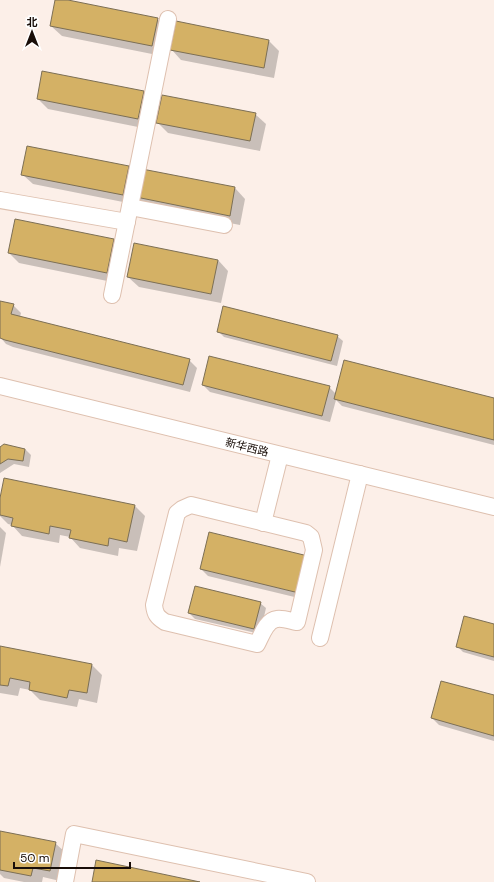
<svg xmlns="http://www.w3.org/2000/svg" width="494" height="882" viewBox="0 0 494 882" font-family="'DM Sans','Noto Sans SC',sans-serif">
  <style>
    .shadow { fill: #0003 }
    .building { fill: #d4b165; stroke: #7c6f55 }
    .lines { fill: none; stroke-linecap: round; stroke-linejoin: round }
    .minor-casing { stroke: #dec0af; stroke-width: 18 }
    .minor { stroke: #fff; stroke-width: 16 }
    .labels { text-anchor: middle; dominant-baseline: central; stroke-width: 3.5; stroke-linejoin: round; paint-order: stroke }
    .street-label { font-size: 11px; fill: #180d08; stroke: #fff }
  </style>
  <rect width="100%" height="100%" fill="#fcefe8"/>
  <!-- shadow -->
  <g class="shadow">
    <path d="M56,0H62L157,19L168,29L162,56L62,36L51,26Z"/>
    <path d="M176,23L269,41L279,51L274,78L181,60L171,49Z"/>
    <path d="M144,92L154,102L148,129L48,109L38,99Z"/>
    <path d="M255,114L266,124L260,151L168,133L157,122Z"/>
    <path d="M128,167L139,178L133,204L33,184L22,174Z"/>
    <path d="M142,170L235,188L245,199L240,225L147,207L137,197Z"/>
    <path d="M113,240L123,250L117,283L19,263L9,253Z"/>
    <path d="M218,260L228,271L221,303L139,287L128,277Z"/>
    <path d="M0,302L13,305L21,313L20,317L189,360L197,368L190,392L13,347L6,344L0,337Z"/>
    <path d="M218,331L337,336L343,341L337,366L224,337Z"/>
    <path d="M203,385L329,387L336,394L494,399V445L342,406L336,400L330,422L210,392Z"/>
    <path d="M4,445L25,449L31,455L29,467L14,464L0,473V448Z"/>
    <path d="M0,503L135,506L145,516L137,551L119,548L118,556L80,548L70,537L60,535L59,543L22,536L12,525L8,524L0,516Z"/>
    <path d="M0,527L6,533L0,567Z"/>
    <path d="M308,557L307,600L208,576L201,569Z"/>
    <path d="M260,603L266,608L260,634L195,619L189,613Z"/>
    <path d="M494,625V661L463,652L457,646Z"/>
    <path d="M0,647L92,665L102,675L97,703L79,699L77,707L40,700L30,690L20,688L18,696L0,693Z"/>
    <path d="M494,696V741L439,725L432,718Z"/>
    <path d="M0,832L55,843L66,853L60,881L43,877L42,882H24L4,878L0,874Z"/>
  </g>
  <!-- building -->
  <g class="building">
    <path d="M55,0H68L158,18L152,46L50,26Z"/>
    <path d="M176,21L269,40L264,68L170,50Z"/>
    <path d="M42,71L144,91L138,119L37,99Z"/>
    <path d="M162,95L256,113L250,141L156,123Z"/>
    <path d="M27,146L129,166L123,195L21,175Z"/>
    <path d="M142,169L235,187L230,216L136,197Z"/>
    <path d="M15,219L114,239L107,273L8,253Z"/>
    <path d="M134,243L218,260L211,294L127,277Z"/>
    <path d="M0,301L14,304L11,314L190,359L183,385L5,340L0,338Z"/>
    <path d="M223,306L338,335L331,361L217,332Z"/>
    <path d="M209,356L330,386L322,416L202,385Z"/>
    <path d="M344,360L494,398V440L334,399Z"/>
    <path d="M4,444L25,449L23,461L8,459L0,464V447Z"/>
    <path d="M4,478L135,505L127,542L109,538L108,546L69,538L71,530L50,526L49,534L11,526L13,518L0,515V498Z"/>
    <path d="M209,532L308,556L299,593L200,569Z"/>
    <path d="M195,586L261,602L254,629L188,613Z"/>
    <path d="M464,616L494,624V657L456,647Z"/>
    <path d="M0,646L92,664L87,693L69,690L67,698L29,690L30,682L10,678L8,686L0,685Z"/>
    <path d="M441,681L494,695V736L431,718Z"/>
    <path d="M0,831L56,842L50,871L33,868L31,876L0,870Z"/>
    <path d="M96,860L200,882H92Z"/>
  </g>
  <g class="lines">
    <!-- minor casing -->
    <g class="minor-casing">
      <g id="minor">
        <path d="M0,200L127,222"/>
        <path d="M130,207L224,225"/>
        <path d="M112,295L168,19"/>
        <path d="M0,386L494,507"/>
        <path d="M191,505L306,533L311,537L314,550L297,622C291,621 283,618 277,619C266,620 261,637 257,644L165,622C157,617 155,614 154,605L177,513L182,509Z"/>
        <path d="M263,523L280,455"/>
        <path d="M320,638L360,474"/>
        <path d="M65,882L74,834L307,882"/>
      </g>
    </g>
    <!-- minor -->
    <use href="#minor" class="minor"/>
  </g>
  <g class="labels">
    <!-- street labels -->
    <g class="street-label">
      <text transform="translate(247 447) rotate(14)">新华西路</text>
    </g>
  </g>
  <!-- north arrow -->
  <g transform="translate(32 32)" stroke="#ffffff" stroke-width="3" paint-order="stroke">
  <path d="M0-3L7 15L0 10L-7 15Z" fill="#180d08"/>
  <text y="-6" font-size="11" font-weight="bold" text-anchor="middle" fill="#180d08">北</text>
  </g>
  <!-- scale -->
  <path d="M14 862v6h116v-6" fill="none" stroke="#180d08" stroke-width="2"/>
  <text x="20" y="862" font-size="12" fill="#180d08" stroke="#ffffff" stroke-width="3" paint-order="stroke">50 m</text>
</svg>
